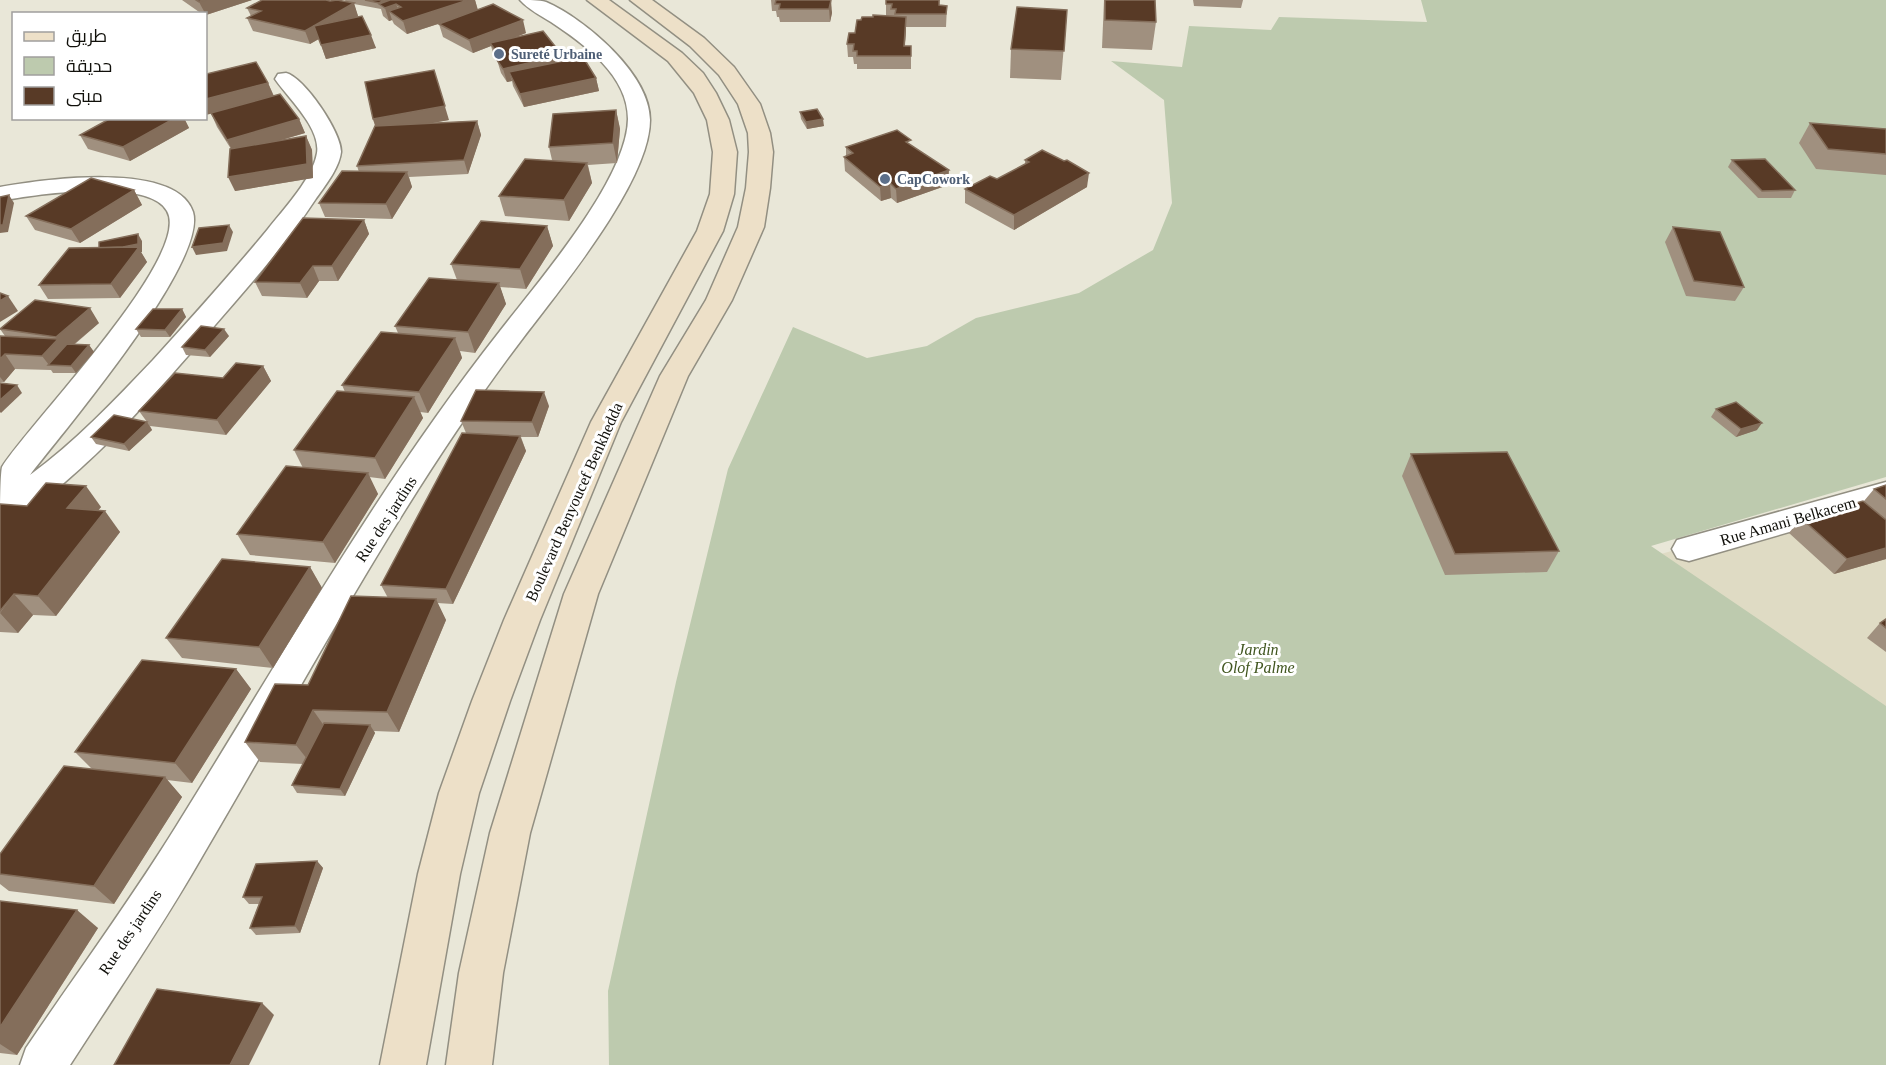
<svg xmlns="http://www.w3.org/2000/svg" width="1886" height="1065" viewBox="0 0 1886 1065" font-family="'Times New Roman',Cairo,serif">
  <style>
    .built { fill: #dfdbc4 }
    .green { fill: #bdcaae }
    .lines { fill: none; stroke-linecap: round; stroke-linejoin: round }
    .minor-casing { stroke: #928f82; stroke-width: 3 }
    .secondary-casing { stroke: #928f82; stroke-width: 3 }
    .minor { fill: #fff; fill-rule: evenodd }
    .secondary { fill: #ede0c8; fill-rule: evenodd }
    .wall { fill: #a0907f }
    .shaded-wall { fill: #846e5b }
    .building { fill: #583a26; stroke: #846e5b; stroke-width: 1.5 }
    .service-dot { fill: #5c6f8a; stroke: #fff; stroke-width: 2 }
    .labels { text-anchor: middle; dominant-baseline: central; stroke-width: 6; stroke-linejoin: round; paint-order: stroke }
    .far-service-label { font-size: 14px; font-weight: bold; fill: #4e5e75; stroke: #fff; text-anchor: start }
    .street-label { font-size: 16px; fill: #11100b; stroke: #fff }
    .park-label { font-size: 16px; font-style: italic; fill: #415620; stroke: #fff }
  </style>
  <rect width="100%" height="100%" fill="#e9e7d8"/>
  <!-- built -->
  <path class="built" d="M1886,490V707L1661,554Z"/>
  <!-- green -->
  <path class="green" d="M1421,0H1886V477L1651,546L1886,706V1065H609L608,991L676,682L728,469L793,327L867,358L927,346L976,318L1079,293L1153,250L1172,203L1164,100L1111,61L1182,67L1189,26L1271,30L1279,17L1427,22Z"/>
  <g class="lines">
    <!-- minor casing -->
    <g class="minor-casing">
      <g id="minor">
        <path d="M520,0C529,0 539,0 546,2C585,19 650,74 650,120C650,181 561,288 523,338C400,500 306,680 203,855C162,927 115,995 70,1065H20L26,1048C76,974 130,901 177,825C281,658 378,486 500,331C537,283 627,180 628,119C628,75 584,44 551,22C541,16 528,9 520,0Z"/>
        <path d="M286,73C304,77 342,133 341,152C339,169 324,187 315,200C284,247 246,289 209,332C173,373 137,415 98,452C76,473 28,517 0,526C0,513 0,476 2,467C27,426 193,256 167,211C148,177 33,195 0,201V187C40,180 176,160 193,212C208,262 63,432 30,475C75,442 114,401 153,360C192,317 231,274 268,229C283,210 313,178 317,153C321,128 288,98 275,79L278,74Z"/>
        <path d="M1886,482V504L1689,561L1677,558L1672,549L1677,540Z"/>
      </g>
    </g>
    <!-- secondary casing -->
    <g class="secondary-casing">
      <g id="secondary">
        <path d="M587,0H609L682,53L703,73L716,93L729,120L737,152L734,194L723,231L621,422L540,620L510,701L479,793L460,874L426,1065H380L418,874L439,793L472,701L504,620L591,422L697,231L710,194L713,152L707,120L694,93L668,61Z"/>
        <path d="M630,0H652L704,38L734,67L760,104L770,133L773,152L770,188L764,227L732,300L688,376L598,594L530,833L503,973L492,1065H446L459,973L490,833L564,594L660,376L706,300L738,227L746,188L749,152L748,133L738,104L719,75L690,46Z"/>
      </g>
    </g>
    <!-- minor -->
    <use href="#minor" class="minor"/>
    <!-- secondary -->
    <use href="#secondary" class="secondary"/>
  </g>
  <!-- wall -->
  <g class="wall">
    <path d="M182,0H252L206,15V14H202Z"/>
    <path d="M345,0H475L478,10L526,33L516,37L562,55L564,61L596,78L599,91L524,107L513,86L512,81L507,82L501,73L497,60L494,56L491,46L473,53L443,37L439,24L453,19L407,34L394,24L392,20L389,21L383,16L381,9L354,4L358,16L376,48L326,59L319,39L310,44L253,31L247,18L251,16L247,8L330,1L346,2Z"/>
    <path d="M771,0H827L832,13L830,22H780L779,17H777L776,11H772Z"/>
    <path d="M886,0H940L939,5L947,6L946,27H906L905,46H911V69H857V64H854L853,57H848L847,44L855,33L861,20L873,17L886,16Z"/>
    <path d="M1104,0H1155L1156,22L1152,50L1102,48Z"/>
    <path d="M1193,0H1243L1241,8L1194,6Z"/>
    <path d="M1067,10L1061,80L1010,78L1011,49Z"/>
    <path d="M268,83L274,96L299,119L305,133L278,141L306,136L312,150L313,178L235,191L231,149L217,127L211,113Z"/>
    <path d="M616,110L620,129L617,163L588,165L592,183L569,221L505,216L499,196L552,160L549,147Z"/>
    <path d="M800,112L824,126L807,129L801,119Z"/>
    <path d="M111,118H184L189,128L130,161L88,149L80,135Z"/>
    <path d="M373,119L449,120L431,123L477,121L481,135L468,174L409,177L412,187L392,219L325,217L319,203L359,172L357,166L375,126Z"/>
    <path d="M1810,123L1886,129V175L1816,169L1799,143Z"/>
    <path d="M911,146L948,185L897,203L891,198L881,201L845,171L844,157L846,156V147Z"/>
    <path d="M1025,160L1087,187L1014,230L965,203V189L997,179L1025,164Z"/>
    <path d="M1732,160L1795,190L1791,198H1758L1728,167Z"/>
    <path d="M134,190L142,205L80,243L35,230L26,216Z"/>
    <path d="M364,220L369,234L338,281H319L307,298L262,296L255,282Z"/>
    <path d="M547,226L553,246L526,289L500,287L506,304L475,353L460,351L462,358L428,413L420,412L423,418L385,479L369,477L378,494L335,563L250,555L237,534L303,468L294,450L345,392L342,385L398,333L395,326L457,280L451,264Z"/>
    <path d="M1673,227L1744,287L1735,301L1686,296L1665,242Z"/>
    <path d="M142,241V252H141L147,262L120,298L48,299L39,285L99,248Z"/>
    <path d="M182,309L186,317L170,337H141L136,329Z"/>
    <path d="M99,323L75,344L89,345L94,352L76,373H53L51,370L15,369L4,382H0V336H5L0,329Z"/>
    <path d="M229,336L210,357L186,355L182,347Z"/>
    <path d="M263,366L271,381L226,435L150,426L152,430L129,451L96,444L91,437L147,422L139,411L223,378Z"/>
    <path d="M549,406L538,437H521L526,451L453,604L437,603L446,620L399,732L374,731L375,733L345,796L297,793L292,785L303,764L260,762L245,742L308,685L388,598L381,585L466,433L461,421Z"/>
    <path d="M1716,409L1757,430L1736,437L1711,417Z"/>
    <path d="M1411,454L1559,551L1547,572L1445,575L1402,476Z"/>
    <path d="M1886,485V559L1834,574L1789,533L1801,518L1864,501L1874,489Z"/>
    <path d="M0,504L27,506L101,507L98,510L120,532L56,616L33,615L18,633L0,632Z"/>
    <path d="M310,567L322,588L273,668L182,658L166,638Z"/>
    <path d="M1886,619V652L1867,638L1880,623Z"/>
    <path d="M236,669L251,689L192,783L167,780L182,797L114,904L9,891L0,884V854L92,769L75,752Z"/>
    <path d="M317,861L323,868L300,933L256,935L250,928L259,904H249L243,897Z"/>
    <path d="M0,901L98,928L17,1055L0,1053Z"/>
  </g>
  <!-- shaded-wall -->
  <g class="shaded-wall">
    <path d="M206,0H252L206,15L199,2Z"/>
    <path d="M384,0H391L396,4L401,17L389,11L392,20L389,21L385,8L379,3Z"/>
    <path d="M468,0H475L478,11L407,34L403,21Z"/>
    <path d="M831,0L832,13L830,22L829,9Z"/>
    <path d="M354,3L358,16L310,44L305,31Z"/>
    <path d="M906,17V30L904,56V46Z"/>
    <path d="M523,20L526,33L493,46L490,43L491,46L473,53L469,40Z"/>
    <path d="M371,35L376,48L326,59L321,45Z"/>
    <path d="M562,55L566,68L509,72L512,81L507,82L503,69Z"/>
    <path d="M434,70L449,120L378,133L373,119Z"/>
    <path d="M596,78L599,91L524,107L520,94Z"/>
    <path d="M268,83L274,97L206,115V99Z"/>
    <path d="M616,110L620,129L617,163L613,143Z"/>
    <path d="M175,118H184L189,128L130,161L123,147Z"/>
    <path d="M299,119L305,133L234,154L227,140Z"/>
    <path d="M823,119L824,126L807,129L806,122Z"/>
    <path d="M477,121L481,135L468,174L464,160Z"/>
    <path d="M306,136L312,150L313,178L235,191L228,177Z"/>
    <path d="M587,163L592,183L569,221L564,200Z"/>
    <path d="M949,170L948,185L897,203L896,189Z"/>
    <path d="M407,172L412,187L392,219L386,204Z"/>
    <path d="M1089,173L1087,187L1014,230V215Z"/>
    <path d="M890,183L891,198L881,201L880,187Z"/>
    <path d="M134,190L142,205L80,243L71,229Z"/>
    <path d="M9,195L14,203L8,232L0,233V225Z"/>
    <path d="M364,220L369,234L338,281L332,266Z"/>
    <path d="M229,225L233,232L227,251L196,255L192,247Z"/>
    <path d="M547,226L553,246L526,289L520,269Z"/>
    <path d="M138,234L142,241V252H141L147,262L120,298L111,284L103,260Z"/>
    <path d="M313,266L319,281L307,298L300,283Z"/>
    <path d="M499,283L506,304L475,353L468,332Z"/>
    <path d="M8,296L18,311L0,322V301Z"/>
    <path d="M90,308L99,323L49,365L42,356L57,340L56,337Z"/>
    <path d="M182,309L186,317L170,337L165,330Z"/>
    <path d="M224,329L229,336L210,357L205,350Z"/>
    <path d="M455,338L462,358L428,413L419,392Z"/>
    <path d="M89,345L94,352L76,373L71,366Z"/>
    <path d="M5,354L15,369L4,382L0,377V359Z"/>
    <path d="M263,366L271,381L226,435L217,420Z"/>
    <path d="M17,385L22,393L1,413L0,412V400Z"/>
    <path d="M544,392L549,406L538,437L532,422Z"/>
    <path d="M414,397L423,418L385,479L375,458Z"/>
    <path d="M147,422L152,430L129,451L124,444Z"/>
    <path d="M1762,423L1757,430L1736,437L1741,429Z"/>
    <path d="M520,436L526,451L453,604L446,589Z"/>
    <path d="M368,473L378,494L335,563L323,542Z"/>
    <path d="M86,486L101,507L83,529L67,508Z"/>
    <path d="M105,511L120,532L56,616L38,596Z"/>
    <path d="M1886,548V559L1834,574L1847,559Z"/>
    <path d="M310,567L322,588L273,668L259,647Z"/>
    <path d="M14,594L33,615L18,633L0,613Z"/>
    <path d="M436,599L446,620L399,732L387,712Z"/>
    <path d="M236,669L251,689L192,783L175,763Z"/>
    <path d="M313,710L327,730L311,764L296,745Z"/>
    <path d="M370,725L375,733L345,796L340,789Z"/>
    <path d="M165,777L182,797L114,904L94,886Z"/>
    <path d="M317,861L323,868L300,933L295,926Z"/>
    <path d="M77,910L98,928L17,1055L0,1044V1027Z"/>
    <path d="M262,1003L274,1015L249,1065H230Z"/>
  </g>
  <!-- building -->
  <g class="building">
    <path d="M196,0H206L199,2Z"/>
    <path d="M262,0H326L330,1L337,0L354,3L305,31L247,18L261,11L247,8Z"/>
    <path d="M365,0H384L379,3Z"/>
    <path d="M390,0H468L403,21L389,11L401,7L396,4L385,8L379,4Z"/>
    <path d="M776,0H831L829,9H779L780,4H775Z"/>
    <path d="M886,0H939V5L947,6L946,14H895L896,9H891L892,4H886Z"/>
    <path d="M1105,0H1155L1156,22L1105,20Z"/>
    <path d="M493,4L523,20L469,40L439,24Z"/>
    <path d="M1017,7L1067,10L1064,51L1011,49Z"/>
    <path d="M873,15L906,17L904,46H911V56H857V51H853L854,44H847L849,33H855L857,20H861L862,17H873Z"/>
    <path d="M362,16L371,35L321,45L314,26Z"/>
    <path d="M543,31L562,55L503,69L497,60L502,59L490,43Z"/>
    <path d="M583,57L596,78L520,94L509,72Z"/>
    <path d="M256,62L268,83L206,99V74Z"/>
    <path d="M434,70L445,106L373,119L365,82Z"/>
    <path d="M280,94L299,119L227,140L211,113Z"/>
    <path d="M817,109L823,119L806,122L800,112Z"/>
    <path d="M616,110L613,143L549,147L553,114Z"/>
    <path d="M111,118H175L123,147L80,135Z"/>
    <path d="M477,121L464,160L357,166L375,126Z"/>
    <path d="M1810,123L1886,129V154L1828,149Z"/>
    <path d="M897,130L911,140L906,142L949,170L896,189L890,183L880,187L844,157L853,153L846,147Z"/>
    <path d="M306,136L307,164L228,177L230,149Z"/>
    <path d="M1042,150L1064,161L1067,160L1089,173L1014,215L965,189L990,176L997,179L1029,162L1025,160Z"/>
    <path d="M525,159L587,163L564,200L499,196Z"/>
    <path d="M1765,159L1795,190L1762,191L1732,160Z"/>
    <path d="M342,171L407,172L386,204L319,203Z"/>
    <path d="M91,178L134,190L71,229L26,216Z"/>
    <path d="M9,195L3,225H0V197Z"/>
    <path d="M303,218L364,220L332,266H313L300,283L255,282Z"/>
    <path d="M481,221L547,226L520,269L451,264Z"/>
    <path d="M229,225L223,243L192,247L199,228Z"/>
    <path d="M1673,227L1720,232L1744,287L1694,281Z"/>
    <path d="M138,234V244L123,247L99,248V242Z"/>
    <path d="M139,247L111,284L39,285L69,248Z"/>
    <path d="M429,278L499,283L468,332L395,326Z"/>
    <path d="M0,293L8,296L0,301Z"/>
    <path d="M35,300L90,308L56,337L0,329Z"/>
    <path d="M153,309H182L165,330L136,329Z"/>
    <path d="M201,326L224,329L205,350L182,347Z"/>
    <path d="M381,332L455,338L419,392L342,385Z"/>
    <path d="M0,336L58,339L42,356L5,354L0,359Z"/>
    <path d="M67,344L89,345L71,366L48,365Z"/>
    <path d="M236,363L263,366L217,420L139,411L175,373L223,378Z"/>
    <path d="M0,383L17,385L0,400Z"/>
    <path d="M476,390L544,392L532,422L461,421Z"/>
    <path d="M337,391L414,397L375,458L294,450Z"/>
    <path d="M1736,402L1762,423L1741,429L1716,409Z"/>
    <path d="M114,415L147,422L124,444L91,437Z"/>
    <path d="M462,433L520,436L446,589L381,585Z"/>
    <path d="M1507,452L1559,551L1455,554L1411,454Z"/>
    <path d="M286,466L368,473L323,542L237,534Z"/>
    <path d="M46,483L86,486L67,508L105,511L38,596L14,594L0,611V504L27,506Z"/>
    <path d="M1886,485V499L1874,489Z"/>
    <path d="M1863,501L1886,520V548L1847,559L1801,518Z"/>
    <path d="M222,559L310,567L259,647L166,638Z"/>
    <path d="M351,596L436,599L387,712L313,710L296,745L245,742L275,684L308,685Z"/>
    <path d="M1886,619V628L1880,623Z"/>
    <path d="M142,660L236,669L175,763L75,752Z"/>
    <path d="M324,723L370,725L340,789L292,785Z"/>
    <path d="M64,766L165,777L94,886L0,874V854Z"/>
    <path d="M317,861L295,926L250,928L262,897H243L256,864Z"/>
    <path d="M0,901L77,910L0,1027Z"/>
    <path d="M157,989L262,1003L230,1065H114Z"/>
  </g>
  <!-- markers -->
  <g class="service-dot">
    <circle cx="499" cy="54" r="6"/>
    <circle cx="885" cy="179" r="6"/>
  </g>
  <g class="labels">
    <!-- far-service labels -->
    <g class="far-service-label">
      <text x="511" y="54">Sureté Urbaine</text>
      <text x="897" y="179">CapCowork</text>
    </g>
    <!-- street labels -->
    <g class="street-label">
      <text transform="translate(574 502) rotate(-66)">Boulevard Benyoucef Benkhedda</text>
      <text transform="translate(386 519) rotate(-57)">Rue des jardins</text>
      <text transform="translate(1788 521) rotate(-16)">Rue Amani Belkacem</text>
      <text transform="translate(130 932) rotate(-56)">Rue des jardins</text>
    </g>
    <!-- park labels -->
    <g class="park-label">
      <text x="1258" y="649">Jardin<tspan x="1258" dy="18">Olof Palme</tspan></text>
    </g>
  </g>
  <!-- legend -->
  <rect x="12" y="12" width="195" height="108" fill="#ffffff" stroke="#a09f9d" stroke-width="1.5"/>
  <rect x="24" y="32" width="30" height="9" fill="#ede0c8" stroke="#a09f9d" stroke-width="1.5"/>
  <text x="66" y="42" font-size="18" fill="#11100b">طريق</text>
  <rect x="24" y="57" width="30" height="18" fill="#bdcaae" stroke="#a09f9d" stroke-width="1.5"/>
  <text x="66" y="72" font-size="18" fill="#11100b">حديقة</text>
  <rect x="24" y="87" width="30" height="18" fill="#583a26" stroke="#a09f9d" stroke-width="1.5"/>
  <text x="66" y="102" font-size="18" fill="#11100b">مبنى</text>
</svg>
